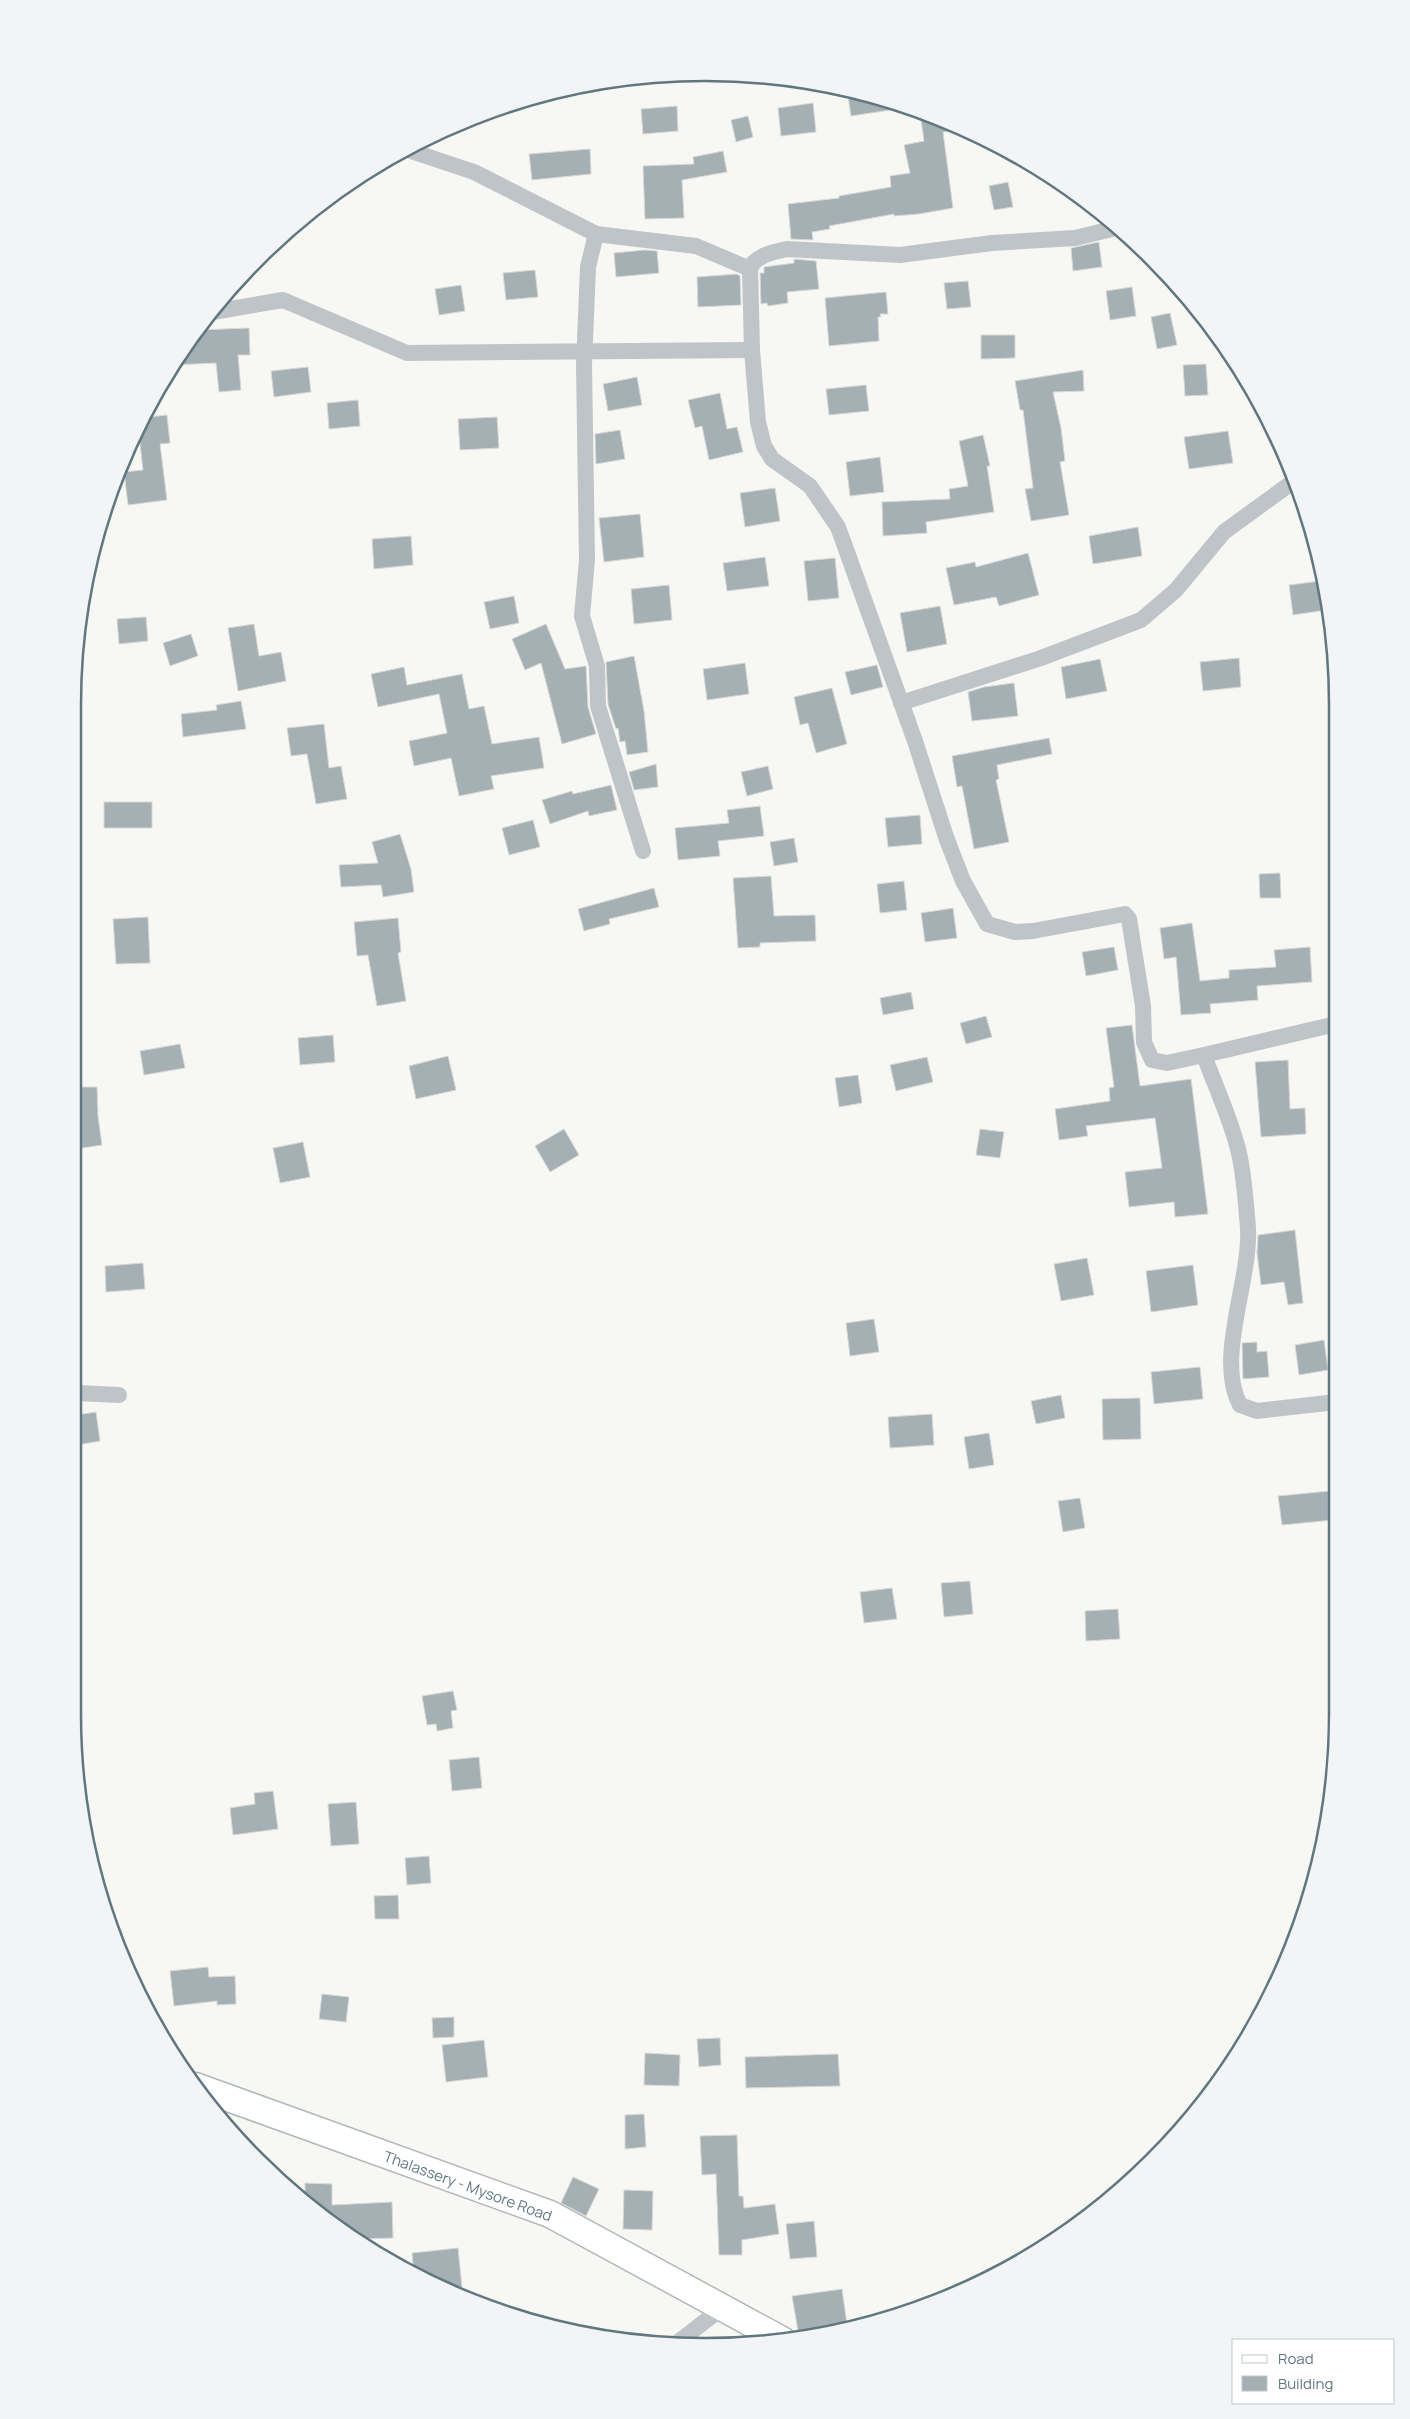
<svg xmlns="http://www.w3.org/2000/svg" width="1410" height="2419" viewBox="0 0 1410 2419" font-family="Manrope,sans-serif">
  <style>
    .building { fill: #a4b0b4; stroke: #d9d9d7 }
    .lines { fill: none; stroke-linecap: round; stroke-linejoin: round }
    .primary-casing { stroke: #b1b8bb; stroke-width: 29 }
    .street { stroke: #bec4c7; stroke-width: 16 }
    .primary { stroke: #fff; stroke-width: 26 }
    .labels { text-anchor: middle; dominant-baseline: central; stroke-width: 5; stroke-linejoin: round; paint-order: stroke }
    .street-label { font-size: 15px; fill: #617780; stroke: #fff }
    .rim { fill: none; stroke: #617780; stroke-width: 2.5 }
  </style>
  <rect width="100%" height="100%" fill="#f7f7f4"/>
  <!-- building -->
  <g class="building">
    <path d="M847,90L894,105L904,108L851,116Z"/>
    <path d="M813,103L816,132L781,136L778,108Z"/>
    <path d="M677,106L678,131L643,134L641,109Z"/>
    <path d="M920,112L947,121L964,130L943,132L953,208L919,214L894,216V214L829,226L830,229L812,232L813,240L791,239L788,204L839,198V196L891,187L890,176L910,173L904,145L924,141Z"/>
    <path d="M748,116L753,137L736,142L731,120Z"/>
    <path d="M590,149L591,174L532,180L529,154Z"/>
    <path d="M723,151L727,172L682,180L684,218L645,219L643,166L694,164L693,157Z"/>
    <path d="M1008,182L1013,207L994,210L989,186Z"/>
    <path d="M1099,242L1102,267L1073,271L1071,248Z"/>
    <path d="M645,250L657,251L659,273L616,277L614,253Z"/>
    <path d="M794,259L816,261L819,289L787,292L788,303L768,306L767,303L761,304L760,273H764V267L794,263Z"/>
    <path d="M535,270L538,297L506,300L503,273Z"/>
    <path d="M737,274L740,276L741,305L698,307L697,277Z"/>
    <path d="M968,281L971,307L947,309L944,283Z"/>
    <path d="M461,285L465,311L439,315L435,289Z"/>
    <path d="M1132,287L1136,316L1110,320L1106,291Z"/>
    <path d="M886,292L888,314H880L881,317H878L879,341L829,346L825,298Z"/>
    <path d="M1170,313L1177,345L1157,349L1151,317Z"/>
    <path d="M249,328L250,355H238L241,390L219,392L216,363L173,365L179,354L198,330Z"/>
    <path d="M981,335H1015V358L981,359Z"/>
    <path d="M1206,364L1208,395L1185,396L1183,365Z"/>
    <path d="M308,367L311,392L274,397L271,371Z"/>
    <path d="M1083,370L1084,391L1053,392L1061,428L1065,461L1060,462L1069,515L1031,521L1025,489L1033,488L1023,410H1020L1015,381Z"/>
    <path d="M637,377L642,405L608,411L603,384Z"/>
    <path d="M866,385L869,411L829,415L826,389Z"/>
    <path d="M720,393L727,429L737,427L743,452L709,460L702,426L695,428L688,400Z"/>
    <path d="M358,400L360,426L329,429L327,403Z"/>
    <path d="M167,415L170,443L160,444L167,500L128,505L124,472L143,470L139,435L148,417Z"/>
    <path d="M497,417L499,448L460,450L458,419Z"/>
    <path d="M620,430L625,459L596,464L595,434Z"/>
    <path d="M1228,431L1233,463L1189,469L1184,437Z"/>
    <path d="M983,435L990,466H987L994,512L926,522L927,533L883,536L882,502L950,499L949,489L968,486L959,441Z"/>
    <path d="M880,457L884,492L850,496L846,462Z"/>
    <path d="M775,488L780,521L745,527L740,493Z"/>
    <path d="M640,514L644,557L604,562L599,518Z"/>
    <path d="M1138,527L1142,556L1093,564L1089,536Z"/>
    <path d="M411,536L413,565L374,569L372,539Z"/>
    <path d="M1028,553L1039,595L999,606L996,597L954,605L946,568L975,562L976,567Z"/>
    <path d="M765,557L769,586L727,591L723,563Z"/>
    <path d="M835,558L839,598L808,601L804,561Z"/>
    <path d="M1320,581L1326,610L1293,615L1289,585Z"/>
    <path d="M669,585L672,620L634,624L631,589Z"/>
    <path d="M514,596L519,623L490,629L484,602Z"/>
    <path d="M940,606L947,644L907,652L900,613Z"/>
    <path d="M146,617L148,641L119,644L117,619Z"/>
    <path d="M254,624L259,656L281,652L286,681L238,691L228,628Z"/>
    <path d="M546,624L565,669L586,666L588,707L596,734L562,744L541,663L525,670L512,639Z"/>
    <path d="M191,634L198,656L170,666L163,643Z"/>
    <path d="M634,656L644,711L648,752L627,755L625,741L620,742L618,728L616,729L608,704L606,662Z"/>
    <path d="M1239,658L1241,687L1203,691L1200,662Z"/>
    <path d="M1100,659L1107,691L1066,699L1061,667Z"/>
    <path d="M745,663L749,694L707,700L703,669Z"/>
    <path d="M877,665L883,687L851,695L845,672Z"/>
    <path d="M404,667L407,685L462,674L469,709L484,706L492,744L539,737L544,768L491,776L494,789L459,796L451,758L414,766L409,741L447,733L439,694L378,707L371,674Z"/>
    <path d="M1014,683L1018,716L972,721L968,692L984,687Z"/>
    <path d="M832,688L847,744L816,753L808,723L800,725L794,697Z"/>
    <path d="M241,701L246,729L183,737L181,714L217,710L216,705Z"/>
    <path d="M324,724L329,768L341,766L347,799L316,804L307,754L291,756L287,728Z"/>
    <path d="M1049,738L1052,754L997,765L999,779L996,780L1009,842L974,849L962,786L957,787L952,756Z"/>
    <path d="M656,764L658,787L634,790L629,772Z"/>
    <path d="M768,766L773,789L747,796L741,772Z"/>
    <path d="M611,785L617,810L589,816L588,811L550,824L542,800L572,791L573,794Z"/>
    <rect x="104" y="802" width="48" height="26"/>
    <path d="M760,806L764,836L718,841L720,856L678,860L675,828L729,823L727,810Z"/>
    <path d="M920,815L922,844L888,847L885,818Z"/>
    <path d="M533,820L540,847L509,855L502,828Z"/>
    <path d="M400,834L411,869L414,892L383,897L381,885L341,887L339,865L378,863L372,842Z"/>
    <path d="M794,838L798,862L774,866L770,842Z"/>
    <path d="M1280,873L1281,898H1260L1259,874Z"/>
    <path d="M771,876L774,916L815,915L816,941L760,943V947L738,948L733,878Z"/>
    <path d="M904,881L907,910L880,913L877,884Z"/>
    <path d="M654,888L659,907L609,919L610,924L584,931L578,909Z"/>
    <path d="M953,908L957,938L925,942L921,913Z"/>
    <path d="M148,917L150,963L116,964L113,919Z"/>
    <path d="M398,918L401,952L398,953L406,1001L377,1006L368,955L357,956L354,922Z"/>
    <path d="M1192,923L1200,981L1229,978V970L1276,967L1274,950L1310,947L1312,982L1257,986L1258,1000L1210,1004L1211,1013L1181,1015L1176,957L1164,959L1160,928Z"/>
    <path d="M1114,947L1118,970L1086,976L1082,952Z"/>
    <path d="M911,992L914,1009L883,1015L880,998Z"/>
    <path d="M986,1016L992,1037L966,1044L960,1023Z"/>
    <path d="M1132,1025L1140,1086L1191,1079L1208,1214L1175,1217L1174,1202L1129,1207L1125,1172L1162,1168L1155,1118L1086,1126L1088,1136L1059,1140L1055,1109L1110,1101L1109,1088L1114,1087L1106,1028Z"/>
    <path d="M333,1035L335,1062L300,1065L298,1038Z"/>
    <path d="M180,1044L185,1068L144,1075L140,1051Z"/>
    <path d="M448,1056L456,1090L416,1099L409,1066Z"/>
    <path d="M927,1057L933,1082L896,1091L890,1065Z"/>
    <path d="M1288,1060L1290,1109L1305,1108L1306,1134L1261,1137L1255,1062Z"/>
    <path d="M858,1075L862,1103L839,1107L835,1078Z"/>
    <path d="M75,1087H97L98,1116L102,1145L76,1149Z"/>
    <path d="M564,1129L579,1155L550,1172L535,1146Z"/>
    <path d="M980,1129L1004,1132L1000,1158L976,1155Z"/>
    <path d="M303,1142L310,1177L280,1183L273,1148Z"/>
    <path d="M1295,1230L1303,1303L1288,1305L1284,1282L1261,1285L1257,1253L1258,1235Z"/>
    <path d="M1087,1258L1094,1295L1061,1301L1054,1264Z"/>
    <path d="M143,1263L145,1289L106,1292L105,1266Z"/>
    <path d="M1193,1265L1198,1305L1151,1312L1146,1271Z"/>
    <path d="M874,1319L879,1352L850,1356L846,1323Z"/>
    <path d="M1324,1340L1328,1370L1299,1375L1295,1345Z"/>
    <path d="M1257,1342V1352L1267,1351L1269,1377L1243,1379L1242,1343Z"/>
    <path d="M1200,1367L1203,1399L1154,1404L1151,1372Z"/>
    <path d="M1061,1395L1065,1418L1036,1424L1031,1401Z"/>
    <path d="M1140,1398L1141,1439L1103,1440L1102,1399Z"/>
    <path d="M96,1412L100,1441L77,1445V1415Z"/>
    <path d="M932,1414L934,1445L890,1448L888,1417Z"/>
    <path d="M989,1433L994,1465L969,1469L964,1437Z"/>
    <path d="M1330,1491L1333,1520L1282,1525L1278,1496Z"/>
    <path d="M1080,1498L1085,1528L1063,1532L1058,1501Z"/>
    <path d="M970,1581L973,1614L944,1617L941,1583Z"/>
    <path d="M892,1588L897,1619L864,1623L860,1592Z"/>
    <path d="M1118,1609L1120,1639L1086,1641L1085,1611Z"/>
    <path d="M453,1691L457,1710L451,1711L453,1728L437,1731L436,1724L427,1725L422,1696Z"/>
    <path d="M479,1757L482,1788L452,1791L449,1760Z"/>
    <path d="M273,1791L278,1829L233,1835L230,1808L255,1804L254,1793Z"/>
    <path d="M356,1802L359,1844L331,1846L328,1804Z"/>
    <path d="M429,1856L431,1883L407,1885L405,1858Z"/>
    <path d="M398,1895L399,1919H375L374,1896Z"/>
    <path d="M208,1967L209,1977L235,1976L236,2004L217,2005V2001L174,2006L170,1971Z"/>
    <path d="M322,1994L349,1997L346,2022L319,2019Z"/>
    <path d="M454,2017V2037L433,2038L432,2018Z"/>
    <path d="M720,2038L721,2065L699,2067L697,2039Z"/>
    <path d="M484,2040L488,2077L446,2082L442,2045Z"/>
    <path d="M645,2053L680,2055L679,2086L644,2085Z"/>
    <path d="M838,2054L840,2086L746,2088L745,2057Z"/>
    <path d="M644,2114L646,2147L625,2149V2115Z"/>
    <path d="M737,2135L739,2196H743L744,2208L775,2204L779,2234L742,2240V2255H719L716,2174L702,2175L700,2136Z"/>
    <path d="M573,2177L599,2189L586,2216L561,2203Z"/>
    <path d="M305,2183L332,2184V2205L392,2202L393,2238L353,2239L305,2200Z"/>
    <path d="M624,2190L653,2191L652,2230L623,2229Z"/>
    <path d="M814,2221L817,2257L790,2259L786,2224Z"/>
    <path d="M458,2248L462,2287L445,2289L414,2275L412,2253Z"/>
    <path d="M842,2289L847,2324L798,2331L792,2296Z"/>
  </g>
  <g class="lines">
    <!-- primary casing -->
    <g class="primary-casing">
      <path id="primary" d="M195,2086L550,2214L782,2340"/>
    </g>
    <!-- street -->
    <g class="street">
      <path d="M408,150L474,172L596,234L696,246L750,269"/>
      <path d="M1116,228L1075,238L992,243L900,255L787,249C774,252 755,255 750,269L752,350L758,422L764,446L772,459L810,486L838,527L915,741L946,837L963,881L987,924L1015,932L1033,931L1125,914L1129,919L1143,1006L1144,1042L1152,1060L1167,1063L1204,1055"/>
      <path d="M596,234L588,267L584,365L587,560L582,616L597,666L598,706L643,851"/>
      <path d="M213,312L283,300L407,353L752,350"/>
      <path d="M901,703L1041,658L1141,620L1176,590L1224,532L1294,481"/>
      <path d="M1336,1024L1204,1055C1215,1086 1230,1117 1238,1149C1244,1172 1246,1204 1248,1228C1251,1280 1215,1359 1240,1405L1257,1411L1336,1402"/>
      <path d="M77,1393L119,1395"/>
      <path d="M677,2343L722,2308"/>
    </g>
    <!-- primary -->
    <use href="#primary" class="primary"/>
  </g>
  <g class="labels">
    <!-- street labels -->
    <g class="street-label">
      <text transform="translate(468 2186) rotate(20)">Thalassery - Mysore Road</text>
    </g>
  </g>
  <!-- crop -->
  <path d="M0 0H1410V2419H0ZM705 81H705A624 624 0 0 1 1329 705V1714A624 624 0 0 1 705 2338H705A624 624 0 0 1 81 1714V705A624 624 0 0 1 705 81Z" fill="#f2f4f5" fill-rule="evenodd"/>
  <path class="rim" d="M705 81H705A624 624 0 0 1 1329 705V1714A624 624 0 0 1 705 2338H705A624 624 0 0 1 81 1714V705A624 624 0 0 1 705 81Z"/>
  <!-- legend -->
  <rect x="1232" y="2339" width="162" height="65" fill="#ffffff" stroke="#c0c9cc"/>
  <rect x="1242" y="2355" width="25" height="8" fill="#ffffff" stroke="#c0c9cc"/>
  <text x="1278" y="2364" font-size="15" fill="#617780">Road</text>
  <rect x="1242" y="2376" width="25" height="15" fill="#a4b0b4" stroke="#c0c9cc"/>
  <text x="1278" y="2389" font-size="15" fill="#617780">Building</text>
</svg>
